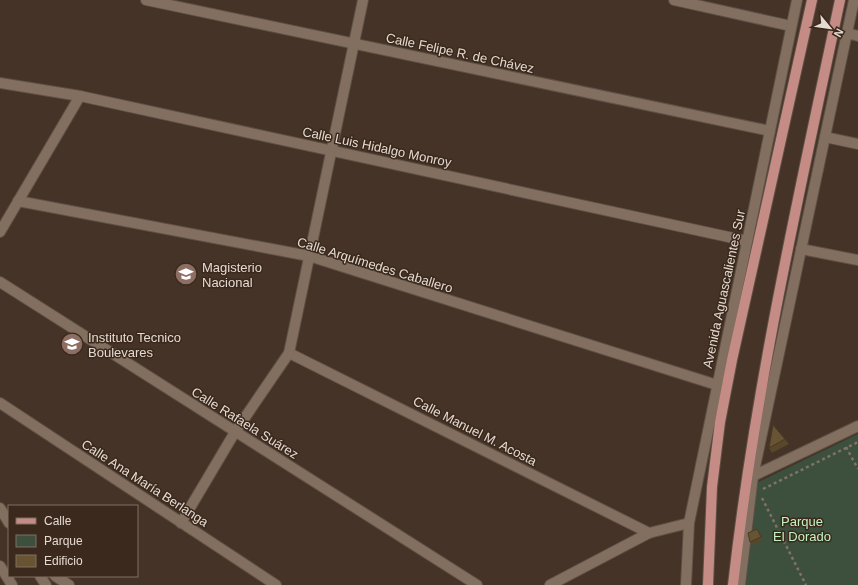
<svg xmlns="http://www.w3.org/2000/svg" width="858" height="585" viewBox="0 0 858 585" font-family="Helvetica,sans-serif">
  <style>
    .green { fill: #3d4f3d }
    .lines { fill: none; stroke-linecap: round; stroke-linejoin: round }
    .minor-casing { stroke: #5e5045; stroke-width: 12 }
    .tertiary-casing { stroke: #5e5045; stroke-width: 12 }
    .primary-casing { stroke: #5e5045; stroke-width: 12 }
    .path { stroke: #817267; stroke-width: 2.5; stroke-dasharray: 3 3; stroke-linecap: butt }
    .minor { stroke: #826f60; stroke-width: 10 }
    .tertiary { stroke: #826f60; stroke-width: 10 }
    .primary { stroke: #c58b85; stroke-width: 10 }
    .wall { fill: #59472c }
    .building { fill: #685333; stroke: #493a24 }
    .labels { text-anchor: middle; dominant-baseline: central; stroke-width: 3; stroke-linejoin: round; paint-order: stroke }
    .street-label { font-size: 13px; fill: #e5dad2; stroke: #3a291c }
    .poi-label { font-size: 13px; fill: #e5dad2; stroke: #3a291c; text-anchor: start }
    .park-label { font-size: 13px; fill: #c2f4c2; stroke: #3a291c }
  </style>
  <rect width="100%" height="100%" fill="#443326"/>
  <!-- green -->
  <path class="green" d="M858,434V585H736L752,485Z"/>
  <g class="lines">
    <!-- minor casing -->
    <g class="minor-casing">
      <g id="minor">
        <path d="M146,0L770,131"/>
        <path d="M674,0L791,26"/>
        <path d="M847,33L858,36"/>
        <path d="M0,83L80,96L747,241"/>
        <path d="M825,137L858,144"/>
        <path d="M18,201L309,256L717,385"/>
        <path d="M0,232L80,96"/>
        <path d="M801,249L858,260"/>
        <path d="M0,282L477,585"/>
        <path d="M289,353L649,533"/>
        <path d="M0,403L276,585"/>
        <path d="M753,476L858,426"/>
        <path d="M181,523L235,432L289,353L363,0"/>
        <path d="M55,576L69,585"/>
        <path d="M550,585L649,533L689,523"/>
      </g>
    </g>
    <!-- tertiary casing -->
    <g class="tertiary-casing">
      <g id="tertiary">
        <path d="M0,508L9,523"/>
        <path d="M0,566L12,585"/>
        <path d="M40,576L46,585"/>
        <path d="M686,585L689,523L797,0"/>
        <path d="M740,585L753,476L854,0"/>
      </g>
    </g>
    <!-- primary casing -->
    <g class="primary-casing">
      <g id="primary">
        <path d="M708,585L712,487L720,422L732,360L812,0"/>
        <path d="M733,585C755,388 799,194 840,0"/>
      </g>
    </g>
    <!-- path -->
    <g class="path">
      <path d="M846,447L858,469"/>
      <path d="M763,489L858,442"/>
      <path d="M762,498L806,585"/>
    </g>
    <!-- minor -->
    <use href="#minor" class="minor"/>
    <!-- tertiary -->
    <use href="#tertiary" class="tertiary"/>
    <!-- primary -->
    <use href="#primary" class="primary"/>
  </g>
  <!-- wall -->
  <g class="wall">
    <path d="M785,439L789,444L772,453L769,448Z"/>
    <path d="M757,529L763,540L752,545L750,542Z"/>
  </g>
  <!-- building -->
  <g class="building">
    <path d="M773,425L785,439L769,448Z"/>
    <path d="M757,529L761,537L750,542L748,533Z"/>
  </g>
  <!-- icons -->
  <defs>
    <g id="school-disc" transform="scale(1.15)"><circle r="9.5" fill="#8d6e63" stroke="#3a291c"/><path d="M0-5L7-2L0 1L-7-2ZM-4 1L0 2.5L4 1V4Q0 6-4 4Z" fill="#fff"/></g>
    <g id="university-disc" transform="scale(1.15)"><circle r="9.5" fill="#8d6e63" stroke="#3a291c"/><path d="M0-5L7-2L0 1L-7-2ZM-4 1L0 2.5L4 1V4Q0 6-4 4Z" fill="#fff"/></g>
  </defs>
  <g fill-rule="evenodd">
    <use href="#school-disc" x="186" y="274"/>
    <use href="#university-disc" x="72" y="344"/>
  </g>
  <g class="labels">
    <!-- street labels -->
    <g class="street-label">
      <text transform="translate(460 53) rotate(12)">Calle Felipe R. de Chávez</text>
      <text transform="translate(377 147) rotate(12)">Calle Luis Hidalgo Monroy</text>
      <text transform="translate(375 265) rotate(17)">Calle Arquímedes Caballero</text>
      <text transform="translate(724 289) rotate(-78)">Avenida Aguascalientes Sur</text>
      <text transform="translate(245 423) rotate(32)">Calle Rafaela Suárez</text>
      <text transform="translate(475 431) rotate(27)">Calle Manuel M. Acosta</text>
      <text transform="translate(145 483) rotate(33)">Calle Ana María Berlanga</text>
    </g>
    <!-- poi labels -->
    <g class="poi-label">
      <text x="202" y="267">Magisterio<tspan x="202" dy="15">Nacional</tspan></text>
      <text x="88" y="337">Instituto Tecnico<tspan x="88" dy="15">Boulevares</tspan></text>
    </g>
    <!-- park labels -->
    <g class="park-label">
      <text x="802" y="521">Parque<tspan x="802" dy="15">El Dorado</tspan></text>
    </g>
  </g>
  <!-- legend -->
  <rect x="8" y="505" width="130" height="72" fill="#3a291c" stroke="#7e7065"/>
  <rect x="16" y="518" width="20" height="6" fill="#c58b85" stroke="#7e7065"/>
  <text x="44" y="525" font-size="12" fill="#e5dad2">Calle</text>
  <rect x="16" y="535" width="20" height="12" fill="#3d4f3d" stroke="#7e7065"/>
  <text x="44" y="545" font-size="12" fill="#e5dad2">Parque</text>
  <rect x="16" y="555" width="20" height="12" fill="#685333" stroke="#7e7065"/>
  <text x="44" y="565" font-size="12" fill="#e5dad2">Edificio</text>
  <!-- north arrow -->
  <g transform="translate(830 28) rotate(119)" stroke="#3a291c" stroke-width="3" paint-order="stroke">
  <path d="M0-3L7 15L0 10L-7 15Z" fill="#e5dad2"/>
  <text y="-6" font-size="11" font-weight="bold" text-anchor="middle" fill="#e5dad2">N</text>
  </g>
</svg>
